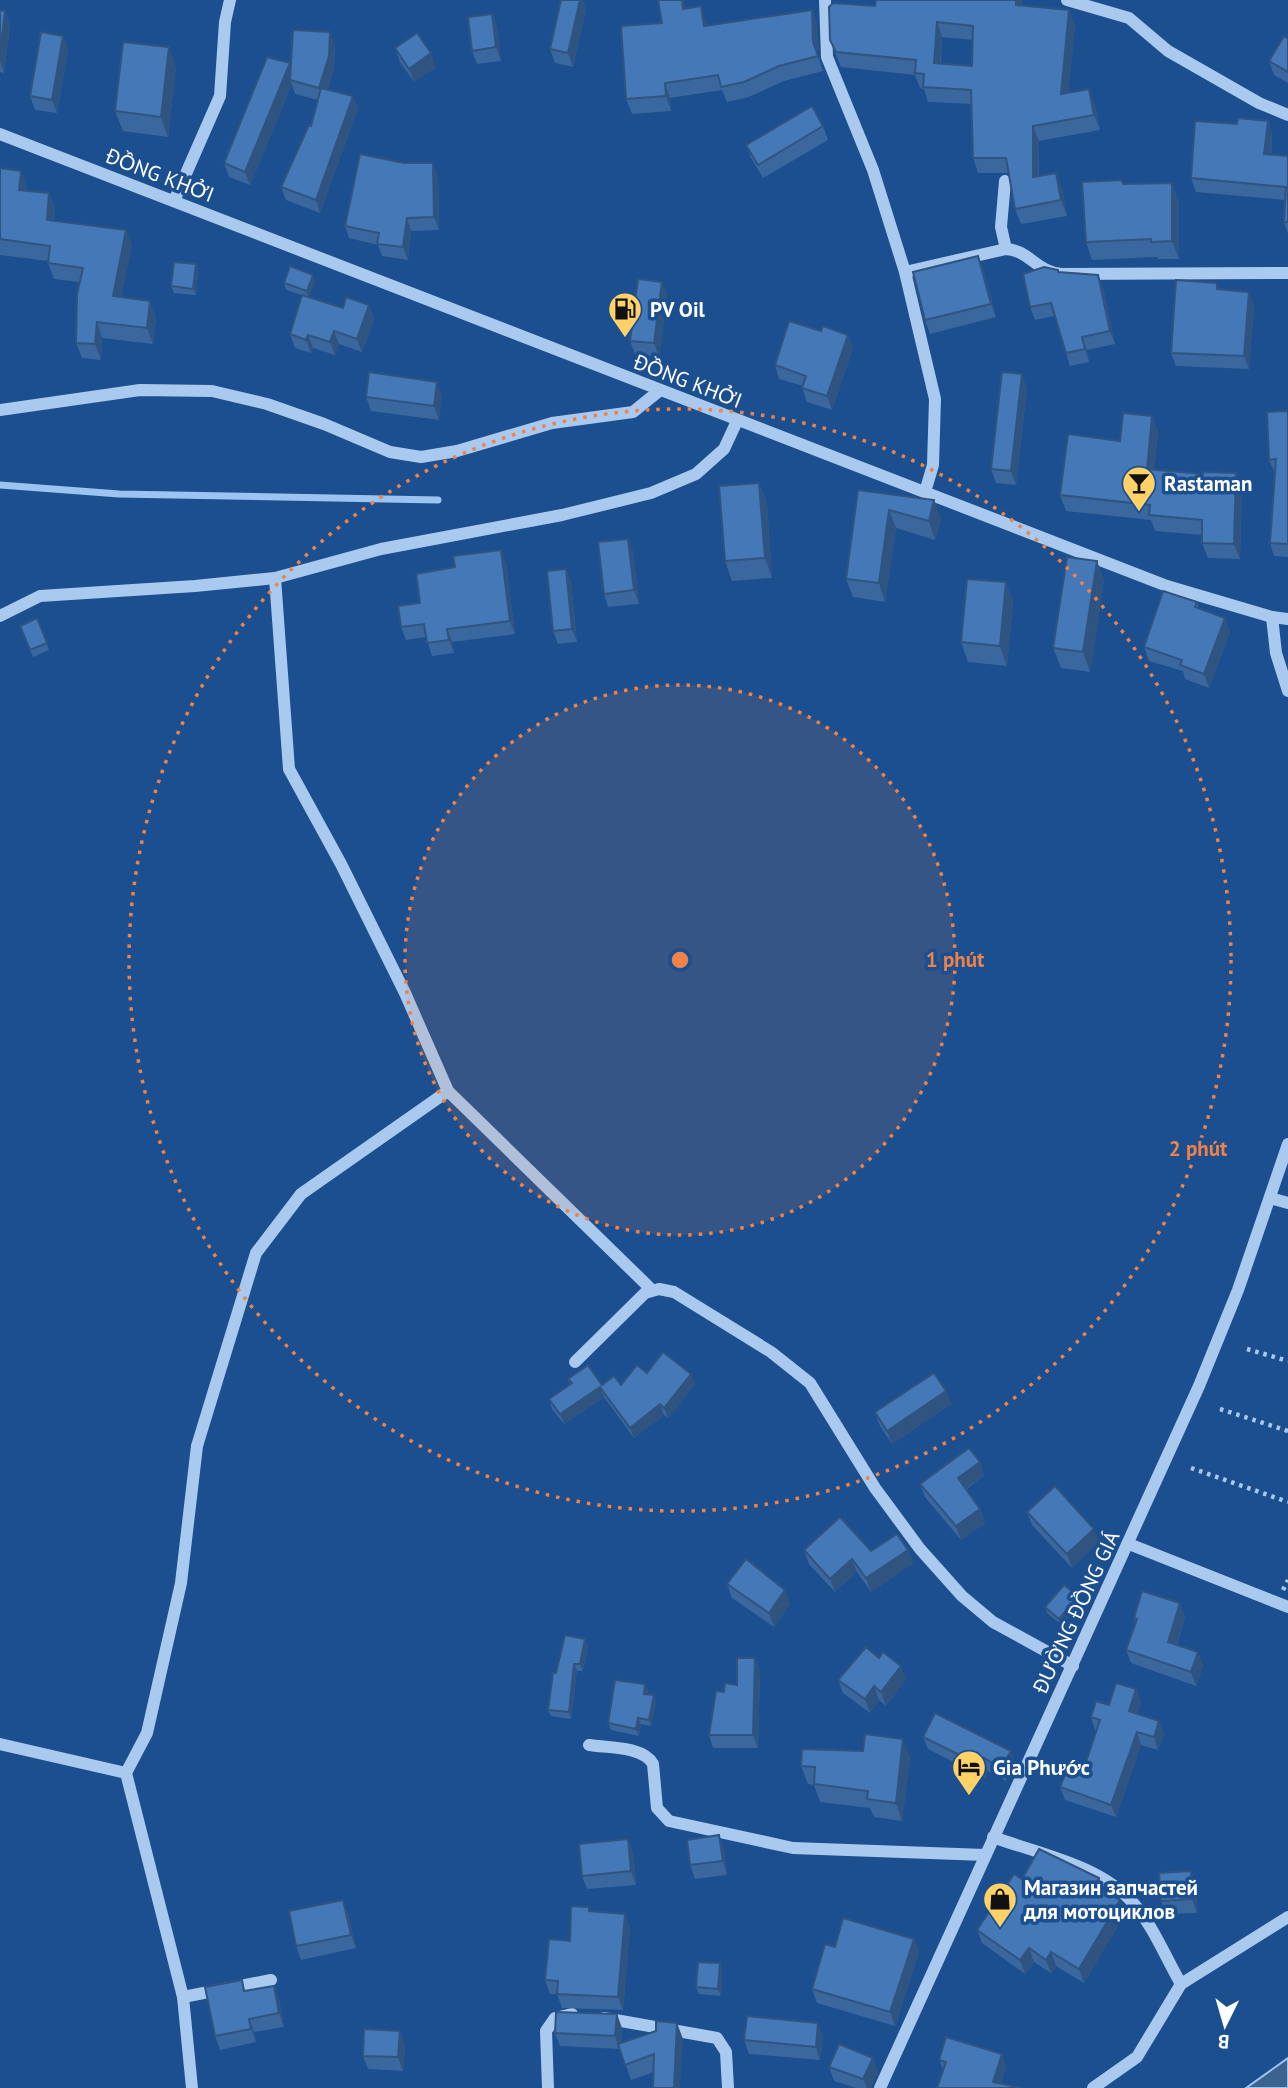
<svg xmlns="http://www.w3.org/2000/svg" width="1288" height="2088" viewBox="0 0 1288 2088" font-family="'PT Sans',sans-serif">
  <style>
    .water { fill: #3c6290; stroke: #9cc4f0; stroke-width: 2 }
    .lines { fill: none; stroke-linecap: round; stroke-linejoin: round }
    .stream { stroke: #9cc4f0; stroke-width: 7 }
    .path { stroke: #a9c9ee; stroke-width: 4.5; stroke-dasharray: 3.5 5; stroke-linecap: butt }
    .minor { stroke: #a9c9ee; stroke-width: 12 }
    .wall { fill: #3a679d; fill-rule: evenodd }
    .shaded-wall { fill: #305480 }
    .building { fill: #4478b7; stroke: #305480; stroke-width: 2; fill-rule: evenodd }
    .ring { fill: none; stroke: #ee8249; stroke-width: 3.5; stroke-dasharray: 3.5 7 }
    .labels { text-anchor: middle; dominant-baseline: central; stroke-width: 7; stroke-linejoin: round; paint-order: stroke }
    .street-label { font-size: 21px; fill: #fff; stroke: #1b4f8f }
    .poi-label { font-size: 21px; font-weight: bold; fill: #fff; stroke: #1b4f8f; text-anchor: start }
    .centre { fill: #ee8249; stroke: #1b4f8f; stroke-width: 3.5 }
    .ring-label { font-size: 21px; text-anchor: middle; font-weight: bold; fill: #ee8249; stroke: #1b4f8f; stroke-width: 7; stroke-linejoin: round; paint-order: stroke }
  </style>
  <rect width="100%" height="100%" fill="#1b4f8f"/>
  <!-- water -->
  <path class="water" d="M1288,2058V2088H1246Z"/>
  <g class="lines">
    <!-- stream -->
    <path class="stream" d="M0,485L119,494L438,500"/>
    <!-- path -->
    <g class="path">
      <path d="M1247,1349L1288,1361"/>
      <path d="M1220,1409L1288,1431"/>
      <path d="M1191,1468L1288,1502"/>
      <path d="M1283,1590L1288,1580"/>
    </g>
    <!-- minor -->
    <g class="minor">
      <path d="M825,0L827,57L873,170L905,272L935,399L933,465L925,492"/>
      <path d="M1067,0L1129,18L1168,51L1259,103L1288,115"/>
      <path d="M0,134L1167,586L1272,617L1288,619"/>
      <path d="M1005,181L1001,227L1006,249"/>
      <path d="M174,201L220,96L225,22L230,0"/>
      <path d="M905,272L1006,249C1029,250 1036,272 1062,274L1288,273"/>
      <path d="M0,410L140,390L212,391L267,404L324,424L390,452L421,457L457,451L552,423L633,412L659,391"/>
      <path d="M275,578L289,769L341,864L405,993L448,1091"/>
      <path d="M0,616L40,596L195,586L275,578L381,549L562,515L651,493L696,474L724,449L737,421"/>
      <path d="M1272,617L1276,653L1288,691"/>
      <path d="M1270,1198L1288,1203"/>
      <path d="M575,1362L645,1293L659,1289L674,1292L771,1352L810,1383L875,1488L920,1549L962,1596L993,1622L1073,1666"/>
      <path d="M1129,1544L1288,1607"/>
      <path d="M0,1744L126,1773L183,1997"/>
      <path d="M589,1745C608,1748 643,1746 653,1764L657,1808L669,1821L793,1848L985,1855"/>
      <path d="M126,1773L147,1733L181,1583L197,1446L256,1253L301,1194L448,1091L652,1290"/>
      <path d="M993,1837C1039,1854 1101,1865 1134,1904C1153,1926 1166,1958 1181,1984"/>
      <path d="M604,2018L717,2038L726,2052L728,2088"/>
      <path d="M192,2088L183,1997L271,1980"/>
      <path d="M548,2088L546,2031L555,2018L572,2014"/>
      <path d="M880,2088L1199,1386L1238,1290L1288,1144"/>
      <path d="M1093,2088L1137,2057L1181,1984L1288,1917"/>
    </g>
  </g>
  <!-- wall -->
  <g class="wall">
    <path d="M876,0H1022V5L1075,25L1068,92L1095,104L1100,130L1039,141V176L1062,188L1067,216L1021,224L1015,209L1009,173H978L973,158L971,104L928,102L924,89L920,88L915,75L841,67L830,40L875,6ZM942,37L973,40L972,66L941,64Z"/>
    <path d="M686,8L706,21L707,26L812,10L817,25L818,57L823,71L784,81L749,97L727,102L722,90L670,98L671,111L632,114L626,99L662,23Z"/>
    <path d="M586,9L573,67L555,63L550,49Z"/>
    <path d="M0,10L5,11L10,24L4,73L0,72Z"/>
    <path d="M492,14L497,27L501,61L477,64L472,51Z"/>
    <path d="M1288,39V83L1274,75L1269,61Z"/>
    <path d="M335,45L334,69L328,89L358,108L320,213L286,200L281,187L311,126L318,100L295,94L292,84L250,185L229,177L224,163L291,67Z"/>
    <path d="M395,48L436,67L414,82L400,62Z"/>
    <path d="M68,49L57,113L35,110L30,96Z"/>
    <path d="M176,67L168,137L123,131L115,111Z"/>
    <path d="M1268,121L1272,134L1271,155L1288,156V234L1284,222L1285,200L1196,192L1191,178L1237,124Z"/>
    <path d="M823,126L828,140L763,178L751,158L746,145Z"/>
    <path d="M0,168L27,187V191L49,193L55,209L54,221L126,230L132,246L121,297L156,317L153,344L102,338L101,360L82,358L76,343L79,282L54,279L48,263V261L0,255Z"/>
    <path d="M438,175L439,230L411,231L408,260L382,256L378,245L349,238L345,226Z"/>
    <path d="M1172,183L1179,201V259H1158L1157,257L1092,260L1086,242L1124,184Z"/>
    <path d="M978,256L983,269L996,317L930,334L925,320Z"/>
    <path d="M196,264L198,271L196,295L174,293L171,286Z"/>
    <path d="M1059,272L1098,275L1103,288L1115,344L1087,350L1089,362L1070,366L1055,316L1035,320L1030,307Z"/>
    <path d="M315,281L309,297L343,308L369,305L374,319L362,352L339,344L335,355L313,348L311,353L295,348L290,334L302,295L286,290L284,283Z"/>
    <path d="M1217,283L1219,289L1254,305L1249,369L1176,366L1171,353Z"/>
    <path d="M667,295L659,357L635,354L630,341Z"/>
    <path d="M853,348L832,410L807,402L802,388L803,386L779,379L775,365Z"/>
    <path d="M1027,388L1016,485L996,483L991,469Z"/>
    <path d="M442,395L439,420L371,411L366,397Z"/>
    <path d="M1288,411V557L1274,556L1270,543L1275,473L1269,460Z"/>
    <path d="M1152,416L1158,432L1154,470L1203,474L1236,473L1242,488L1240,559L1208,558L1202,543V535L1155,531L1151,520L1066,511L1060,495L1120,441Z"/>
    <path d="M759,483L767,503L772,578L732,581L725,561Z"/>
    <path d="M858,490L941,519L935,540L896,528L885,602L853,597L846,579Z"/>
    <path d="M628,539L633,552L639,604L608,607L604,594Z"/>
    <path d="M1097,561L1104,581L1090,672L1061,668L1053,648Z"/>
    <path d="M506,563L515,634L452,642L454,653L432,656L426,637L406,640L401,627L420,603Z"/>
    <path d="M566,569L571,583L577,642L558,644L553,631Z"/>
    <path d="M1006,582L1013,602L1007,666L968,662L961,642Z"/>
    <path d="M1197,602L1199,609L1225,618L1230,632L1209,688L1185,679L1183,671L1149,661L1144,647Z"/>
    <path d="M37,618L49,650L33,657L20,626Z"/>
    <path d="M647,1373L695,1384L668,1418L664,1415L634,1438L604,1397L564,1424L552,1409L549,1399L570,1384L568,1379L602,1385H621Z"/>
    <path d="M946,1391L951,1404L892,1444L880,1426L875,1412Z"/>
    <path d="M980,1462L984,1475L966,1490L980,1509L985,1523L961,1540L925,1497L920,1484Z"/>
    <path d="M1027,1512L1099,1542L1072,1568L1032,1525Z"/>
    <path d="M804,1550L871,1551L908,1550L913,1563L871,1592L857,1572L835,1592L809,1564Z"/>
    <path d="M727,1584L790,1604L774,1627L732,1598Z"/>
    <path d="M1078,1596L1080,1603L1062,1625L1048,1614L1045,1607Z"/>
    <path d="M1180,1603L1185,1617L1177,1645L1198,1652L1203,1666L1196,1686L1131,1663L1126,1650L1135,1622L1134,1618Z"/>
    <path d="M588,1646L583,1671H577L571,1719L551,1716L548,1710L556,1673Z"/>
    <path d="M755,1658L760,1672L758,1748H713L709,1735L724,1692L737,1685Z"/>
    <path d="M906,1679L886,1706L879,1700L870,1713L843,1693L838,1680Z"/>
    <path d="M645,1684L648,1691L647,1694L654,1695L656,1702L651,1726L641,1724L639,1736L611,1730L608,1723Z"/>
    <path d="M1136,1689L1141,1702L1137,1714L1164,1733L1158,1750L1141,1745L1116,1817L1065,1800L1060,1787L1082,1774L1097,1730H1095L1091,1717L1109,1705Z"/>
    <path d="M923,1737L1016,1763L1006,1781L988,1771L985,1778L928,1749Z"/>
    <path d="M863,1751L910,1757L902,1821L874,1817L870,1808L820,1802L814,1785L808,1784L801,1766Z"/>
    <path d="M628,1839L633,1853L636,1885L587,1889L582,1876Z"/>
    <path d="M724,1849L727,1875L695,1879L690,1865Z"/>
    <path d="M1099,1878L1103,1890L1120,1900L1125,1914L1084,1983L1056,1966L1051,1973L1034,1962L1025,1974L982,1943L977,1930L1022,1879Z"/>
    <path d="M1196,1884L1197,1913L1166,1914L1161,1901Z"/>
    <path d="M589,1907L591,1911L625,1914L630,1928L623,2010L562,2008L557,1994H550L545,1980L570,1941Z"/>
    <path d="M348,1913L356,1948L301,1960L296,1946Z"/>
    <path d="M914,1939L919,1952L895,2026L817,2003L812,1989L835,1947Z"/>
    <path d="M720,1963L722,1970L721,1996L699,1994L696,1987Z"/>
    <path d="M242,1980L245,1991L279,1999L284,2027L254,2032L256,2042L220,2050L215,2036Z"/>
    <path d="M622,2028L621,2043L683,2039L654,2072L631,2080L620,2049L560,2046L555,2033Z"/>
    <path d="M823,2036L820,2060L749,2054L744,2040Z"/>
    <path d="M405,2044L403,2071L368,2069L363,2056Z"/>
    <path d="M873,2058L878,2072L870,2088H856L834,2081L829,2067Z"/>
    <path d="M939,2060L1006,2066L1001,2084L937,2088L943,2070Z"/>
  </g>
  <!-- shaded-wall -->
  <g class="shaded-wall">
    <path d="M580,0H583L586,9L573,67L568,53Z"/>
    <path d="M682,0H684L689,24L683,9Z"/>
    <path d="M1016,0H1022L1021,20L1016,5Z"/>
    <path d="M701,6L706,21L710,41L704,26Z"/>
    <path d="M812,10L817,25L818,57L813,42Z"/>
    <path d="M1069,10L1075,25L1067,109L1061,94Z"/>
    <path d="M5,11L10,24L4,73L0,61V55Z"/>
    <path d="M492,14L497,27L501,61L496,47Z"/>
    <path d="M937,22L942,37L939,78L934,63Z"/>
    <path d="M330,32L335,45L334,69L324,102L319,88Z"/>
    <path d="M63,36L68,49L57,113L52,100Z"/>
    <path d="M169,47L176,67L168,137L161,117Z"/>
    <path d="M431,53L436,67L414,82L409,69Z"/>
    <path d="M290,63L295,77L290,80L292,84L250,185L245,172Z"/>
    <path d="M665,83L670,98L671,111L666,96Z"/>
    <path d="M1089,89L1095,104L1100,130L1094,115Z"/>
    <path d="M353,96L358,108L320,213L316,200Z"/>
    <path d="M1268,121L1272,134L1269,168L1264,154Z"/>
    <path d="M1033,126L1039,141L1038,192L1033,177Z"/>
    <path d="M433,163L438,175L439,230L434,217Z"/>
    <path d="M21,171L27,187L25,206L19,190Z"/>
    <path d="M1056,173L1062,188L1067,216L1061,200Z"/>
    <path d="M1172,183L1179,201V259L1172,241Z"/>
    <path d="M49,193L55,209L52,236L47,220Z"/>
    <path d="M407,218L411,231L408,260L403,247Z"/>
    <path d="M126,230L132,246L118,312L113,296Z"/>
    <path d="M978,256L983,269L996,317L991,304Z"/>
    <path d="M196,264L198,271L196,295L193,289Z"/>
    <path d="M313,275L315,281L309,298L307,291Z"/>
    <path d="M1098,275L1103,288L1115,344L1110,331Z"/>
    <path d="M662,282L667,295L659,357L654,343Z"/>
    <path d="M1249,292L1254,305L1249,369L1244,356Z"/>
    <path d="M150,301L156,317L153,344L147,328Z"/>
    <path d="M369,305L374,319L362,352L357,339Z"/>
    <path d="M97,322L102,338L101,360L95,344Z"/>
    <path d="M334,331L339,344L335,355L330,342Z"/>
    <path d="M308,335L313,348L311,353L306,340Z"/>
    <path d="M848,335L853,348L832,410L827,396Z"/>
    <path d="M1082,337L1087,350L1089,362L1085,349Z"/>
    <path d="M1022,374L1027,388L1016,485L1011,471Z"/>
    <path d="M437,382L442,395L439,420L434,406Z"/>
    <path d="M1152,416L1158,432L1153,485L1147,469Z"/>
    <path d="M1236,473L1242,488L1240,559L1234,544Z"/>
    <path d="M759,483L767,503L772,578L765,558Z"/>
    <path d="M934,500L941,519L935,540L929,521Z"/>
    <path d="M889,510L896,528L885,602L879,583Z"/>
    <path d="M628,539L633,552L639,604L634,590Z"/>
    <path d="M501,550L506,563L515,634L510,621Z"/>
    <path d="M1097,561L1104,581L1090,672L1083,652Z"/>
    <path d="M566,569L571,583L577,642L572,629Z"/>
    <path d="M1006,582L1013,602L1007,666L1000,646Z"/>
    <path d="M1225,618L1230,632L1209,688L1204,674Z"/>
    <path d="M447,629L452,642L454,653L449,640Z"/>
    <path d="M691,1374L695,1384L668,1418L664,1408Z"/>
    <path d="M600,1387L604,1397L564,1424L560,1414Z"/>
    <path d="M946,1391L951,1404L892,1444L887,1431Z"/>
    <path d="M660,1404L664,1415L634,1438L630,1428Z"/>
    <path d="M980,1462L984,1475L962,1492L958,1478Z"/>
    <path d="M980,1509L985,1523L961,1540L956,1526Z"/>
    <path d="M1094,1529L1099,1542L1072,1568L1067,1554Z"/>
    <path d="M908,1550L913,1563L871,1592L866,1578Z"/>
    <path d="M852,1559L857,1572L835,1592L830,1579Z"/>
    <path d="M785,1590L790,1604L774,1627L769,1613Z"/>
    <path d="M1078,1596L1080,1603L1062,1625L1059,1619Z"/>
    <path d="M1180,1603L1185,1617L1173,1656L1168,1642Z"/>
    <path d="M585,1639L588,1646L583,1671L580,1664Z"/>
    <path d="M1198,1652L1203,1666L1196,1686L1191,1672Z"/>
    <path d="M755,1658L760,1672L758,1748L753,1735Z"/>
    <path d="M574,1664L577,1671L571,1719L569,1712Z"/>
    <path d="M901,1666L906,1679L886,1706L881,1692Z"/>
    <path d="M645,1684L648,1691L646,1700L644,1694Z"/>
    <path d="M874,1686L879,1700L870,1713L865,1699Z"/>
    <path d="M1136,1689L1141,1702L1134,1724L1129,1711Z"/>
    <path d="M654,1695L656,1702L651,1726L649,1720Z"/>
    <path d="M638,1718L641,1724L639,1736L636,1729Z"/>
    <path d="M1159,1721L1164,1733L1158,1750L1154,1737Z"/>
    <path d="M1137,1732L1141,1745L1116,1817L1111,1805Z"/>
    <path d="M903,1739L910,1757L902,1821L896,1803Z"/>
    <path d="M1011,1751L1016,1763L1006,1781L1001,1768Z"/>
    <path d="M984,1758L988,1771L985,1778L980,1765Z"/>
    <path d="M719,1835L724,1849L727,1875L723,1861Z"/>
    <path d="M628,1839L633,1853L636,1885L631,1871Z"/>
    <path d="M1191,1871L1196,1884L1197,1913L1192,1899Z"/>
    <path d="M1099,1878L1104,1892L1095,1886Z"/>
    <path d="M343,1900L348,1913L356,1948L351,1935Z"/>
    <path d="M1120,1900L1125,1914L1084,1983L1079,1969Z"/>
    <path d="M625,1914L630,1928L623,2010L618,1997Z"/>
    <path d="M914,1939L919,1952L895,2026L890,2012Z"/>
    <path d="M1029,1948L1034,1962L1025,1974L1020,1960Z"/>
    <path d="M1051,1952L1056,1966L1051,1973L1046,1960Z"/>
    <path d="M720,1963L722,1970L721,1996L718,1989Z"/>
    <path d="M274,1986L279,1999L284,2027L279,2013Z"/>
    <path d="M617,2014L622,2028L620,2050L615,2036Z"/>
    <path d="M249,2019L254,2032L256,2042L251,2029Z"/>
    <path d="M677,2023L683,2039L680,2088H674Z"/>
    <path d="M818,2023L823,2036L820,2060L816,2047Z"/>
    <path d="M400,2031L405,2044L403,2071L398,2057Z"/>
    <path d="M1002,2054L1006,2066L1000,2088L993,2082Z"/>
    <path d="M873,2058L878,2072L870,2088H867L863,2079Z"/>
  </g>
  <!-- building -->
  <g class="building">
    <path d="M561,0H580L568,53L550,49Z"/>
    <path d="M658,0H682L683,9L701,6L704,26L812,10L813,42L818,56L779,66L744,82L721,87L718,75L665,83L666,96L626,99L621,26L662,23Z"/>
    <path d="M876,0H1016V5L1069,10L1061,94L1089,89L1094,115L1033,126V177L1056,173L1061,200L1015,209L1006,158H973L971,90L923,87L924,74L915,73L916,60L836,52L830,40L829,7L833,3L875,6ZM937,22L973,26L972,66L934,63Z"/>
    <path d="M0,10L5,11L0,55Z"/>
    <path d="M492,14L496,47L472,51L468,17Z"/>
    <path d="M293,30L330,32L329,56L319,88L290,80Z"/>
    <path d="M41,32L63,36L52,100L30,96Z"/>
    <path d="M417,33L431,53L409,69L395,48Z"/>
    <path d="M1284,36L1288,39V72L1269,61Z"/>
    <path d="M123,42L169,47L161,117L115,111Z"/>
    <path d="M267,57L290,63L245,172L224,163Z"/>
    <path d="M321,88L353,96L316,200L281,187L309,125L311,126Z"/>
    <path d="M812,106L823,126L758,165L746,145Z"/>
    <path d="M1238,118L1268,121L1264,154L1288,156V222H1284L1286,187L1191,178L1195,121L1237,124Z"/>
    <path d="M360,154L404,163H433L434,217L407,218L403,247L377,244L379,233L345,226Z"/>
    <path d="M0,168L21,171L19,190L49,193L47,220L126,230L113,296L150,301L147,328L97,322L95,344L76,343L77,294L83,268L48,263L50,246L0,239Z"/>
    <path d="M1122,180L1123,184L1172,183V241L1151,242V239L1086,242L1082,182Z"/>
    <path d="M978,256L991,304L925,320L913,272Z"/>
    <path d="M174,262L196,264L193,289L171,286Z"/>
    <path d="M290,266L313,275L307,291L284,283Z"/>
    <path d="M1044,267L1058,270V272L1098,275L1110,331L1082,337L1085,349L1066,353L1051,303L1030,307L1023,274Z"/>
    <path d="M638,279L662,282L654,343L630,341Z"/>
    <path d="M1176,280L1217,283V289L1249,292L1244,356L1171,353Z"/>
    <path d="M302,295L343,308L346,297L369,305L357,339L334,331L330,342L308,335L306,340L290,334Z"/>
    <path d="M789,321L821,331L823,326L848,335L827,396L802,388L806,376L775,365Z"/>
    <path d="M369,372L437,382L434,406L366,397Z"/>
    <path d="M1002,372L1022,374L1011,471L991,469Z"/>
    <path d="M1288,411V544L1270,543L1276,459L1269,460L1267,412Z"/>
    <path d="M1123,413L1152,416L1147,469L1203,474V472L1236,473L1234,544L1202,543V520L1149,515L1150,505L1060,495L1068,434L1120,441Z"/>
    <path d="M759,483L765,558L725,561L719,486Z"/>
    <path d="M858,490L934,500L929,521L889,510L879,583L846,579Z"/>
    <path d="M628,539L634,590L604,594L598,542Z"/>
    <path d="M501,550L510,621L447,629L449,640L427,643L424,624L401,627L398,606L420,603L416,574L455,567L453,556Z"/>
    <path d="M1067,557L1097,561L1083,652L1053,648Z"/>
    <path d="M566,569L572,629L553,631L547,571Z"/>
    <path d="M967,579L1006,582L1000,646L961,642Z"/>
    <path d="M1163,591L1197,602L1195,607L1225,618L1204,674L1180,665L1182,660L1144,647Z"/>
    <path d="M37,618L47,643L30,650L20,626Z"/>
    <path d="M663,1352L691,1374L664,1408L660,1404L630,1428L600,1387L560,1414L549,1399L572,1383L568,1379L588,1365L602,1385L614,1376L621,1385L637,1365L647,1373Z"/>
    <path d="M934,1373L946,1391L887,1431L875,1412Z"/>
    <path d="M969,1448L980,1462L958,1478L980,1509L956,1526L920,1484Z"/>
    <path d="M1055,1486L1094,1529L1067,1554L1027,1512Z"/>
    <path d="M840,1517L871,1551L897,1534L908,1550L866,1578L852,1559L830,1579L804,1550Z"/>
    <path d="M746,1559L785,1590L769,1613L727,1584Z"/>
    <path d="M1064,1585L1078,1596L1059,1619L1045,1607Z"/>
    <path d="M1142,1591L1180,1603L1168,1642L1198,1652L1191,1672L1126,1650L1137,1619L1134,1618Z"/>
    <path d="M565,1635L585,1639L580,1664H574L569,1712L548,1710L553,1673H556Z"/>
    <path d="M866,1647L879,1658L883,1652L901,1666L881,1692L874,1686L865,1699L838,1680Z"/>
    <path d="M737,1658H755L753,1735H709L716,1691L724,1692L725,1683L737,1685Z"/>
    <path d="M615,1680L645,1684L644,1694L654,1695L649,1720L638,1718L636,1729L608,1723Z"/>
    <path d="M1116,1683L1136,1689L1129,1711L1159,1721L1154,1737L1137,1732L1111,1805L1060,1787L1067,1769L1082,1774L1100,1720L1091,1717L1096,1701L1109,1705Z"/>
    <path d="M935,1713L1011,1751L1001,1768L984,1758L980,1765L923,1737Z"/>
    <path d="M865,1734L903,1739L896,1803L867,1799L868,1791L814,1784L815,1767L801,1766L802,1749L863,1751Z"/>
    <path d="M719,1835L723,1861L690,1865L687,1840Z"/>
    <path d="M628,1839L631,1871L582,1876L579,1844Z"/>
    <path d="M1039,1849L1099,1878L1095,1886L1120,1900L1079,1969L1051,1952L1046,1960L1029,1948L1020,1960L977,1930L1014,1874L1022,1879Z"/>
    <path d="M1191,1871L1192,1899L1161,1901L1159,1873Z"/>
    <path d="M343,1900L351,1935L296,1946L289,1911Z"/>
    <path d="M571,1906L589,1907V1911L625,1914L618,1997L557,1994L558,1981L545,1980L549,1939L570,1941Z"/>
    <path d="M843,1918L914,1939L890,2012L812,1989L825,1944L835,1947Z"/>
    <path d="M698,1962L720,1963L718,1989L696,1987Z"/>
    <path d="M242,1980L244,1991L274,1986L279,2013L249,2019L251,2029L215,2036L205,1987Z"/>
    <path d="M556,2012L617,2014L615,2036L555,2033Z"/>
    <path d="M747,2016L818,2023L816,2047L744,2040Z"/>
    <path d="M656,2021L677,2023L674,2088H653L654,2054L625,2065L618,2044L656,2031Z"/>
    <path d="M364,2029L400,2031L398,2057L363,2056Z"/>
    <path d="M946,2037L1002,2054L993,2082L1022,2088H937L946,2062L939,2060Z"/>
    <path d="M839,2044L873,2058L863,2079L829,2067Z"/>
  </g>
  <!-- distance rings -->
  <circle cx="680" cy="960" r="275" fill="#ee8249" fill-opacity=".12"/>
  <g class="ring">
    <circle cx="680" cy="960" r="275"/>
    <circle cx="680" cy="960" r="551"/>
  </g>
  <!-- icons -->
  <defs>
    <g id="fuel-pin" transform="scale(1.75)"><path d="M0 17L-7.5 6A9.5 9.5 0 1 1 7.5 6Z" fill="#ffd166" stroke="#1b4f8f"/><path d="M-5.5-6h7V0h2V4h1.3V-2.5L3-4.5l.8-.8L6-3V5H2.5V1h-1V6h-7ZM-4.2-4.7v3.2H.2V-4.7Z" fill="#111"/></g>
    <g id="bar-pin" transform="scale(1.75)"><path d="M0 17L-7.5 6A9.5 9.5 0 1 1 7.5 6Z" fill="#ffd166" stroke="#1b4f8f"/><path d="M-6-5H6L.8 .8V4.5H3.5V6h-7V4.5H-.8V.8Z" fill="#111"/></g>
    <g id="hotel-pin" transform="scale(1.75)"><path d="M0 17L-7.5 6A9.5 9.5 0 1 1 7.5 6Z" fill="#ffd166" stroke="#1b4f8f"/><path d="M-6-4.5h1.5V1H6V5H4.5V3h-9V5H-6ZM-4 0a1.8 1.8 0 1 1 3.6 0ZM.5 0V-2.5h3Q6-2.5 6 0Z" fill="#111"/></g>
    <g id="shop-pin" transform="scale(1.75)"><path d="M0 17L-7.5 6A9.5 9.5 0 1 1 7.5 6Z" fill="#ffd166" stroke="#1b4f8f"/><path d="M-5-2.5h2.3a2.7 3.5 0 0 1 5.4 0H5L5.5 6h-11ZM-1.5-2.5h3a1.5 2.3 0 0 0-3 0Z" fill="#111"/></g>
  </defs>
  <g fill-rule="evenodd">
    <use href="#fuel-pin" x="625" y="309"/>
    <use href="#bar-pin" x="1139" y="483"/>
    <use href="#hotel-pin" x="969" y="1767"/>
    <use href="#shop-pin" x="1000" y="1899"/>
  </g>
  <g class="labels">
    <!-- street labels -->
    <g class="street-label">
      <text transform="translate(160 175) rotate(21)">ĐỒNG KHỞI</text>
      <text transform="translate(688 381) rotate(21)">ĐỒNG KHỞI</text>
      <text transform="translate(1076 1612) rotate(-65)">ĐƯỜNG ĐỒNG GIÁ</text>
    </g>
    <!-- poi labels -->
    <g class="poi-label">
      <text x="650" y="309">PV Oil</text>
      <text x="1164" y="483">Rastaman</text>
      <text x="993" y="1767">Gia Phước</text>
      <text x="1024" y="1887">Магазин запчастей<tspan x="1024" dy="24">для мотоциклов</tspan></text>
    </g>
  </g>
  <circle cx="680" cy="960" r="10" class="centre"/>
  <g class="ring-label">
    <text x="955" y="967">1 phút</text>
    <text x="1198" y="1156">2 phút</text>
  </g>
  <!-- north arrow -->
  <g transform="translate(1225 2025) rotate(185)" stroke="#1b4f8f" stroke-width="5" paint-order="stroke">
  <path d="M0-5L12 26L0 18L-12 26Z" fill="#ffffff"/>
  <text y="-10" font-size="19" font-weight="bold" text-anchor="middle" fill="#ffffff">B</text>
  </g>
</svg>
